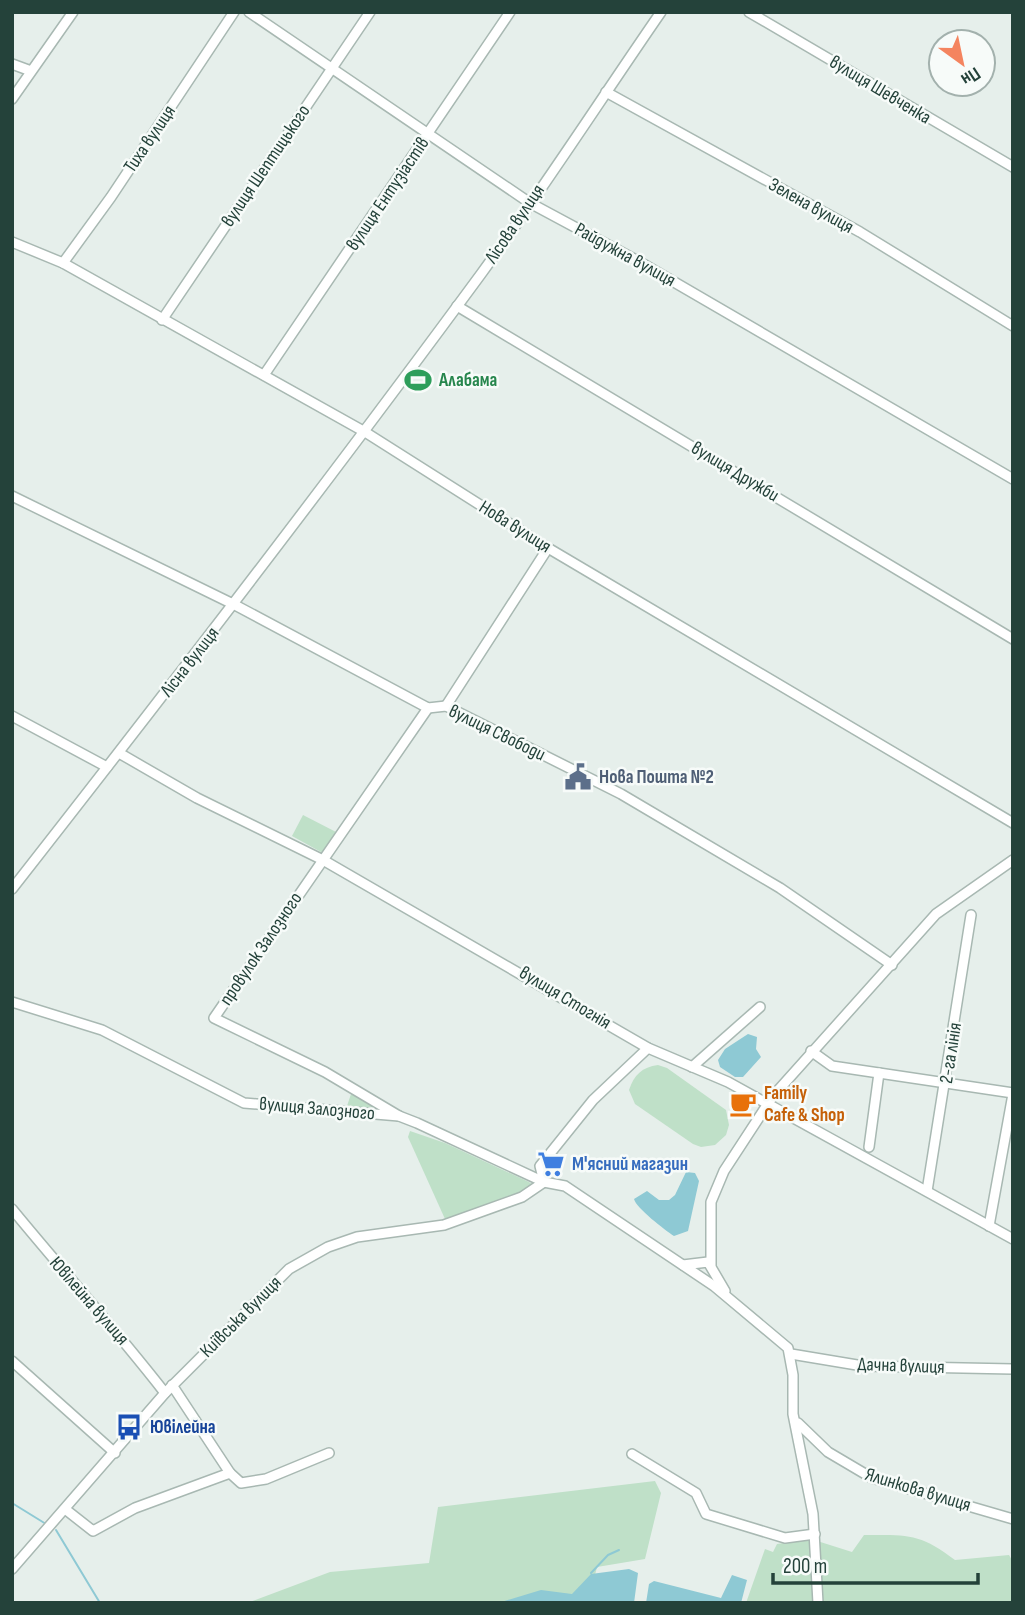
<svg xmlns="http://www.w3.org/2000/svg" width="1025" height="1615" viewBox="0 0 1025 1615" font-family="'Sofia Sans Condensed',sans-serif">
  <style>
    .green { fill: #bfe0c8 }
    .water { fill: #8ec9d4 }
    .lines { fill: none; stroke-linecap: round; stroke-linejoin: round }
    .stream { stroke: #8ec9d4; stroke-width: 2 }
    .minor-casing { stroke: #a8b8b2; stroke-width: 12 }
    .minor { stroke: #fff; stroke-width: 9 }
    .labels { text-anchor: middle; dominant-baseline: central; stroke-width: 5; stroke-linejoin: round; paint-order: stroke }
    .street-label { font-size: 19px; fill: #24423a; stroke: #f7fbf9 }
    .leisure-label { font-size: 19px; font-weight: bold; fill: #27864d; stroke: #f7fbf9; text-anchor: start }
    .service-label { font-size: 19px; font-weight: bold; fill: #4e5e75; stroke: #f7fbf9; text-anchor: start }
    .food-label { font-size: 19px; font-weight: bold; fill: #c56008; stroke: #f7fbf9; text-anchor: start }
    .shop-label { font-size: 19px; font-weight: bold; fill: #366cbe; stroke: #f7fbf9; text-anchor: start }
    .transit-label { font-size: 19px; font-weight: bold; fill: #164399; stroke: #f7fbf9; text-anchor: start }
  </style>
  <rect width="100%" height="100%" fill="#e6efeb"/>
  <!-- green -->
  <g class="green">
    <path d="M303,815L338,833L326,851L321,852L292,836Z"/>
    <path d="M658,1065L667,1068L726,1110L729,1125L726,1135L715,1145L701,1147L693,1144L635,1104L629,1090C634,1075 642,1067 658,1065Z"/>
    <path d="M351,1094L375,1105L373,1110L347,1106Z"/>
    <path d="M410,1131L445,1143L529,1182L533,1185L531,1190L445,1219L408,1137Z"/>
    <path d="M655,1481L661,1493L645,1559L597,1567L592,1587L603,1603H247L330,1572L429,1563L438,1507Z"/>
    <path d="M864,1535C907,1535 920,1533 955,1560L1009,1555L1013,1562V1603H746L765,1549L773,1552L777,1544L811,1539L852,1552Z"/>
  </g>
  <!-- water -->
  <g class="water">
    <path d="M748,1034L757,1037L756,1049L761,1057L743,1077H735L720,1067L718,1060L725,1049Z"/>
    <path d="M686,1172L695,1173L699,1181L688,1231L674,1236C665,1230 636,1208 634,1199L647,1191L659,1200H669L675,1195Z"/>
    <path d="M629,1569L638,1573L634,1603H498L541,1590L572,1594L591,1574Z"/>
    <path d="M732,1575L747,1580L741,1603H646L649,1584L654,1581L721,1598Z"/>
  </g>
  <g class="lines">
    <!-- stream -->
    <g class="stream">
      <path d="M12,1503L46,1524"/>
      <path d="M56,1530L100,1603"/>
      <path d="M591,1573L608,1555L619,1550"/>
    </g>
    <!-- minor casing -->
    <g class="minor-casing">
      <g id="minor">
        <path d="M249,12L530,203L638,261L1013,479"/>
        <path d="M749,12L1013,167"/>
        <path d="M12,64L31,71"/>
        <path d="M606,92L860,232L1013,326"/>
        <path d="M12,99L73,12"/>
        <path d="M12,242L63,263L365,432L548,548L1013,823"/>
        <path d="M63,263L111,197L234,12"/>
        <path d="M457,306L1013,639"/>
        <path d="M162,320L370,12"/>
        <path d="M264,375L510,12"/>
        <path d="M12,496L235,605L428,708L446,706L621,794L780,888L892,965"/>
        <path d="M446,706L548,548"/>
        <path d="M12,716L107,767"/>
        <path d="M119,753L197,798L323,860L648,1048L728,1082L1013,1239"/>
        <path d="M12,889C171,686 328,482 481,274C543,189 601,99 661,12"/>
        <path d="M12,1002L102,1030L244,1103L399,1116L417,1123L544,1182L565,1186L714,1286L788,1348L793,1375V1414L813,1514L818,1603"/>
        <path d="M811,1051L832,1066L1013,1093"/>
        <path d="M692,1067L760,1007"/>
        <path d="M399,1116L325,1072L214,1018L428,708"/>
        <path d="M869,1147L879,1073"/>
        <path d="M544,1182L540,1166L593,1100L648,1048"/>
        <path d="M927,1191L971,915"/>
        <path d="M12,1209C63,1271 116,1330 165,1393"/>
        <path d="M989,1226L1013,1094"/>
        <path d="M683,1265L708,1262L725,1291"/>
        <path d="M711,1265V1202L724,1171L773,1096L936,914L1013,860"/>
        <path d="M791,1354L863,1366L1013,1369"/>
        <path d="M12,1361L115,1453"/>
        <path d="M172,1385L230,1473"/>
        <path d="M798,1423L828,1452L872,1478L1013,1519"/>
        <path d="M632,1454L696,1493L706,1514L785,1538L815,1534"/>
        <path d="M65,1509L93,1531L135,1508L219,1477L230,1473L241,1483L266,1479L329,1453"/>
        <path d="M12,1569L165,1393L289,1269L328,1247L357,1237L444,1225L522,1197L544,1182"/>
      </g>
    </g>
    <!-- minor -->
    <use href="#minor" class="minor"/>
  </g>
  <!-- icons -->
  <defs>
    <g id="stadium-bare" transform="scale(2.1)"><path d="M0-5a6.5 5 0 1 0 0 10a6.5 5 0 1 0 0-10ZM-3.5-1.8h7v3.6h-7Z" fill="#2e9e5b" stroke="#f7fbf9" stroke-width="2.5" paint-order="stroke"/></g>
    <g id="civic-bare" transform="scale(2.1)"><path d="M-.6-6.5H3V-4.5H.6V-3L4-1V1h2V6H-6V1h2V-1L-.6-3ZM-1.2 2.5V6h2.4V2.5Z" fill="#5c6f8a" stroke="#f7fbf9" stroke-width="2.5" paint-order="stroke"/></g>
    <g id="cafe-bare" transform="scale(2.1)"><path d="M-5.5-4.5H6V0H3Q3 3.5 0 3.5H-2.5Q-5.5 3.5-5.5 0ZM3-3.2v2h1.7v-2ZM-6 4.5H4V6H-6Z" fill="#e8710a" stroke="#f7fbf9" stroke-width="2.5" paint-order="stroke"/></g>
    <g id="supermarket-bare" transform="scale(2.1)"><path d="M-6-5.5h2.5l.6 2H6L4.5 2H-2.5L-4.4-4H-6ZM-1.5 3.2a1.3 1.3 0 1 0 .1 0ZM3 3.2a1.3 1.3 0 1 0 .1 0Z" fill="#3f7fe0" stroke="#f7fbf9" stroke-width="2.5" paint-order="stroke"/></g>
    <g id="bus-bare" transform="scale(2.1)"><path d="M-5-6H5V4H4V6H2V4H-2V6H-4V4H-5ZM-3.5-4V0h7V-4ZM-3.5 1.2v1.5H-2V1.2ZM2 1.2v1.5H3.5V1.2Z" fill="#1a4fb4" stroke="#f7fbf9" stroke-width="2.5" paint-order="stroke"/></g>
  </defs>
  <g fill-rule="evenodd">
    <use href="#stadium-bare" x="418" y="380"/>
    <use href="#civic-bare" x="578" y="777"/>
    <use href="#cafe-bare" x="743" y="1104"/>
    <use href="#supermarket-bare" x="551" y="1164"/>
    <use href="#bus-bare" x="129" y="1427"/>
  </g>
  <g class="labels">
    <!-- street labels -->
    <g class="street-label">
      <text transform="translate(880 90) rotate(31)">вулиця Шевченка</text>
      <text transform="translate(150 139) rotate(-56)">Тиха вулиця</text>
      <text transform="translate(266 166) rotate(-56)">вулиця Шептицького</text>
      <text transform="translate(388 194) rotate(-56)">вулиця Ентузіастів</text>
      <text transform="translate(811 206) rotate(29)">Зелена вулиця</text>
      <text transform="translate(515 224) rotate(-56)">Лісова вулиця</text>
      <text transform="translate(625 255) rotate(29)">Райдужна вулиця</text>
      <text transform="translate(735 472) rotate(31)">вулиця Дружби</text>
      <text transform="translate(515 527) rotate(32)">Нова вулиця</text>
      <text transform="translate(190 662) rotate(-52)">Лісна вулиця</text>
      <text transform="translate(497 733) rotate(26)">вулиця Свободи</text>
      <text transform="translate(261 949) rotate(-56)">провулок Залозного</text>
      <text transform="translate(565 998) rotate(31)">вулиця Стогнія</text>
      <text transform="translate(951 1053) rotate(-81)">2-га лінія</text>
      <text transform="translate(317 1109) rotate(5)">вулиця Залозного</text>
      <text transform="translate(89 1301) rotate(49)">Ювілейна вулиця</text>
      <text transform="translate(241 1317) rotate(-45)">Київська вулиця</text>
      <text transform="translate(901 1366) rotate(2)">Дачна вулиця</text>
      <text transform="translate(918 1490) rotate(17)">Ялинкова вулиця</text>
    </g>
    <!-- leisure labels -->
    <g class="leisure-label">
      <text x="439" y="380">Алабама</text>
    </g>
    <!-- service labels -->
    <g class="service-label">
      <text x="599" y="777">Нова Пошта №2</text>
    </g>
    <!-- food labels -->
    <g class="food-label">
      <text x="764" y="1093">Family<tspan x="764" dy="22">Cafe &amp; Shop</tspan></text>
    </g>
    <!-- shop labels -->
    <g class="shop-label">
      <text x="572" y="1164">М'ясний магазин</text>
    </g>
    <!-- transit labels -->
    <g class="transit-label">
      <text x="150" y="1427">Ювілейна</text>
    </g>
  </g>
  <!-- border -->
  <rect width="1025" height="1615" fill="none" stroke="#24423a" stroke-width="28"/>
  <!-- north arrow -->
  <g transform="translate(962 63) rotate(147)"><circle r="33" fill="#f7fbf9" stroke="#a3b1ad" stroke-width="2"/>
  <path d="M0-5L12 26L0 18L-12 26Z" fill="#f4845f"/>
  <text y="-10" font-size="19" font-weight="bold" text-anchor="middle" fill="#24423a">Пн</text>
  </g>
  <!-- scale -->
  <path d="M773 1573v10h205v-10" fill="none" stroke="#24423a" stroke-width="3.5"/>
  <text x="783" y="1573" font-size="21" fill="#24423a" stroke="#f7fbf9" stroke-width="5" paint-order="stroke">200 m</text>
</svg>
